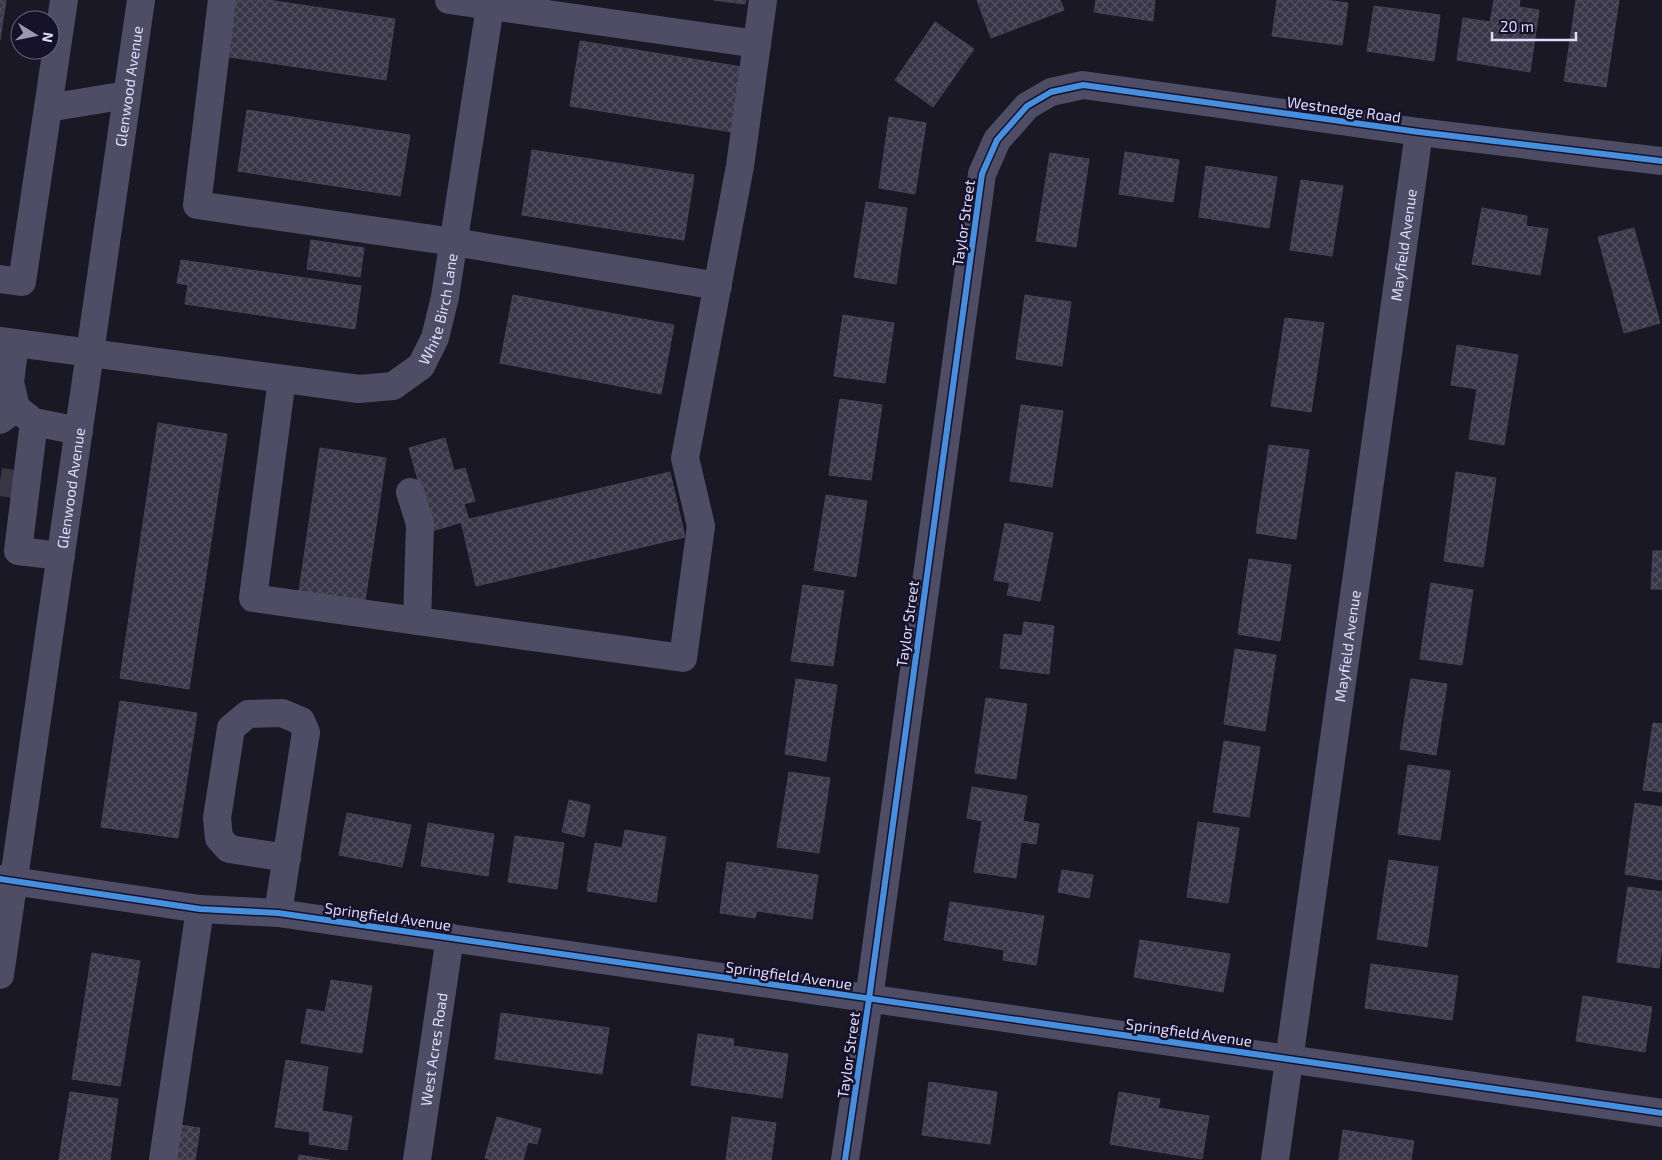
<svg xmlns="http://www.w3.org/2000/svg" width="1662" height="1160" viewBox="0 0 1662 1160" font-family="'Exo 2',sans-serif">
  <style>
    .building { fill: url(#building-cross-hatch); stroke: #474358 }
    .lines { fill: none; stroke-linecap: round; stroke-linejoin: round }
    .minor-tunnel { stroke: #383545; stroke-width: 28; stroke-dasharray: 28 14; stroke-linecap: butt }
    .minor { stroke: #4e4d65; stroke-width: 28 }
    .cycleway-casing { stroke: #16122a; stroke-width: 9 }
    .cycleway { stroke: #468fdf; stroke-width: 6 }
    .labels { text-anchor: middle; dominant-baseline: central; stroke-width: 5; stroke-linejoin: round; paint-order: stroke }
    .street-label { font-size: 15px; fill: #dfdcfe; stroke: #16122a }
  </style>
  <defs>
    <pattern id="building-cross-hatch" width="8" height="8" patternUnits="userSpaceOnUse" patternTransform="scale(1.25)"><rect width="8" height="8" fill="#383646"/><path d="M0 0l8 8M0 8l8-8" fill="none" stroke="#545262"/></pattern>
  </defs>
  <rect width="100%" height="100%" fill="#1a1824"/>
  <!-- building -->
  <g class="building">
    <path d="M0,0H6L0,40Z"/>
    <path d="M231,0H268L395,19L386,80L223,56Z"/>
    <path d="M714,0H746L745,4Z"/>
    <path d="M977,0H1060L1064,10L991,38Z"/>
    <path d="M1096,0H1155L1153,21L1094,12Z"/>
    <path d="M1277,0H1324L1348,3L1342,45L1272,36Z"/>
    <path d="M1494,0H1520L1519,7L1539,10L1530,72L1457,60L1463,18L1490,22Z"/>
    <path d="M1576,0H1619L1606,87L1564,81Z"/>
    <path d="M1374,6L1440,15L1434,61L1367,51Z"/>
    <path d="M935,22L974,49L933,107L895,80Z"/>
    <path d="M580,41L742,67L732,132L570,106Z"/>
    <path d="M247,110L410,135L400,196L238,171Z"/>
    <path d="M889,117L926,123L915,194L879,188Z"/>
    <path d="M532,150L694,175L684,240L522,215Z"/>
    <path d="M1125,152L1179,160L1173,202L1119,194Z"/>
    <path d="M1050,153L1089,159L1076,247L1036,241Z"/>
    <path d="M1206,166L1277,177L1269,228L1199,217Z"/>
    <path d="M1301,180L1343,186L1332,256L1290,250Z"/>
    <path d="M866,202L907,208L896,284L854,277Z"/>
    <path d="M1482,208L1527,216L1526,226L1548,229L1540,275L1472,264Z"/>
    <path d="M1634,228L1660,323L1624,333L1598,237Z"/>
    <path d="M311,240L364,248L360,277L307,269Z"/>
    <path d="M181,260L361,286L355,329L185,304L188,285L177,283Z"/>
    <path d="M513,295L674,325L661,394L500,363Z"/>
    <path d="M1025,295L1071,302L1062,366L1016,359Z"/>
    <path d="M843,315L894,323L885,383L834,376Z"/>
    <path d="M1285,318L1324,323L1311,412L1271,406Z"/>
    <path d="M1457,345L1518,355L1504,445L1469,439L1477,389L1451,385Z"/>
    <path d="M840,399L882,405L871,480L829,475Z"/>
    <path d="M1021,405L1063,411L1052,487L1010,481Z"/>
    <path d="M158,423L227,434L189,689L120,678Z"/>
    <path d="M445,438L454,471L465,468L475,501L464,504L469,520L432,531L409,448Z"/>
    <path d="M1269,445L1309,450L1296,539L1256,533Z"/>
    <path d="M320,448L386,458L365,601L299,591Z"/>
    <path d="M670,472L685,537L476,586L461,521Z"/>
    <path d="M1456,472L1496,478L1483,567L1444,561Z"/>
    <path d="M826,495L867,501L856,577L814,570Z"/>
    <path d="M1005,523L1053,533L1040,601L1007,595L1010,583L994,580Z"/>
    <path d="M1653,551H1662V589H1651Z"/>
    <path d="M1249,559L1291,565L1280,641L1238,634Z"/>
    <path d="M1431,583L1473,590L1462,665L1420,659Z"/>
    <path d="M803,585L844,591L833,666L791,661Z"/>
    <path d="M1024,622L1054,626L1049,674L1000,668L1004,634L1022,636Z"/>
    <path d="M1235,649L1276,655L1265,731L1224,724Z"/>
    <path d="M796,679L837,685L826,761L785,754Z"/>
    <path d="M1411,679L1447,684L1436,755L1400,749Z"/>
    <path d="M986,698L1027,704L1016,779L975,773Z"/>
    <path d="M120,701L197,713L178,838L101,827Z"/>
    <path d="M1653,723L1662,724V792L1643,790Z"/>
    <path d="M1224,741L1260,747L1249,817L1213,812Z"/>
    <path d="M1408,765L1450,771L1440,840L1398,834Z"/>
    <path d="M789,772L830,778L819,853L777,847Z"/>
    <path d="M972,787L1027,796L1023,821L1039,824L1036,844L1021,842L1016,878L974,872L982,821L967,818Z"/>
    <path d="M569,800L590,805L584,837L562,832Z"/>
    <path d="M1635,803L1662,807V880L1625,874Z"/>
    <path d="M347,813L411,825L402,867L339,855Z"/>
    <path d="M1198,822L1239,828L1228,903L1187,897Z"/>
    <path d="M428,823L494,834L488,876L421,866Z"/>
    <path d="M625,830L666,837L656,902L587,891L595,843L622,848Z"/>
    <path d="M515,836L564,843L557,889L508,882Z"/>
    <path d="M1389,860L1438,867L1427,947L1377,939Z"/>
    <path d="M727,862L818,875L812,919L757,911L755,918L720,913Z"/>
    <path d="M1062,870L1093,875L1089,898L1058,892Z"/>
    <path d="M1628,887L1662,892V948L1659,968L1617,962Z"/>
    <path d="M950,902L1044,916L1036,965L1003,960L1004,950L944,940Z"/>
    <path d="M1140,940L1230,954L1223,992L1134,977Z"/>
    <path d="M92,953L140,961L120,1086L72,1079Z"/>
    <path d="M1371,964L1458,976L1452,1020L1365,1008Z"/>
    <path d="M331,980L372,986L362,1053L301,1043L307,1009L325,1012Z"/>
    <path d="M1583,996L1652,1007L1645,1052L1576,1041Z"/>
    <path d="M501,1013L609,1028L602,1074L495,1059Z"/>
    <path d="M698,1034L734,1039L733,1046L788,1054L782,1098L691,1085Z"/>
    <path d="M286,1060L328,1067L322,1111L352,1116L347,1150L309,1144L310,1132L275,1127Z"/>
    <path d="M929,1082L997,1092L990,1144L922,1135Z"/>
    <path d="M70,1092L118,1099L110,1160H59Z"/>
    <path d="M1119,1092L1160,1099L1158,1108L1209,1116L1202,1159L1110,1144Z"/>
    <path d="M497,1117L541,1129L537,1144L528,1142L523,1160H492L485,1158Z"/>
    <path d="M732,1117L776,1123L771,1160H726Z"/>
    <path d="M173,1124L200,1128L195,1160H168Z"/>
    <path d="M1343,1130L1414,1141L1411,1160H1339Z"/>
    <path d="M299,1155L330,1160H298Z"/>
  </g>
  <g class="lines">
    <!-- minor-tunnel -->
    <path class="minor-tunnel" d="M0,482L15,484"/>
    <!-- minor -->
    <g class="minor">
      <path d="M222,0L197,205L454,242L718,286"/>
      <path d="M449,0L757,44"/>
      <path d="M48,108L127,95"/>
      <path d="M0,279L22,282L64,0"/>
      <path id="s1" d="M0,341L359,389L393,386L421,366L435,338L445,297L491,0"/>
      <path d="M15,343L10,382L16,408"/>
      <path d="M282,379L253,598L683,658L701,526L685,458L740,166L763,0"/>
      <path d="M0,420L16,408L34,422L79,431"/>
      <path d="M34,422L18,551L61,556"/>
      <path d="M410,492L420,524L417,621"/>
      <path d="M0,879L200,909L278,913L1662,1113"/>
      <path d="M278,913L306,732L301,721L282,713L248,714L231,728L217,818L219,838L229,849L287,858"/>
      <path id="s2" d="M0,975L141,0"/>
      <path d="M163,1160L200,909"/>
      <path id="s3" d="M417,1160L450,937"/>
      <path d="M845,1160L869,999L982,174L997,140L1027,106L1051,92L1083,85L1419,132L1662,161"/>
      <path id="s4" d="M1275,1160L1419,132"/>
    </g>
    <!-- cycleway casing -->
    <g class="cycleway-casing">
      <g id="cycleway">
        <path d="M0,879L200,909L278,913L1662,1113"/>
        <path d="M845,1160L869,999L982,174L997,140L1027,106L1051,92L1083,85L1419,132L1662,161"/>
      </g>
    </g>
    <!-- cycleway -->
    <use href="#cycleway" class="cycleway"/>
  </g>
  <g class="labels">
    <!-- street labels -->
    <g class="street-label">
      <text stroke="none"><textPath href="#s2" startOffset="898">Glenwood Avenue</textPath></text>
      <text transform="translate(1344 109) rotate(8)">Westnedge Road</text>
      <text transform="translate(963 223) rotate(-82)">Taylor Street</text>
      <text stroke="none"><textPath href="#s4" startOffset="924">Mayfield Avenue</textPath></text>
      <text stroke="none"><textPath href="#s1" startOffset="491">White Birch Lane</textPath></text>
      <text stroke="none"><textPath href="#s2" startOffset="492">Glenwood Avenue</textPath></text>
      <text transform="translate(907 624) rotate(-82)">Taylor Street</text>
      <text stroke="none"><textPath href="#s4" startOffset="519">Mayfield Avenue</textPath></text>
      <text transform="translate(388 916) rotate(8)">Springfield Avenue</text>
      <text transform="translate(789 975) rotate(8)">Springfield Avenue</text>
      <text transform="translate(1189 1032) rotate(8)">Springfield Avenue</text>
      <text stroke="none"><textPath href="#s3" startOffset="112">West Acres Road</textPath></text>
      <text transform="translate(848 1055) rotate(-82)">Taylor Street</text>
    </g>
  </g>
  <!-- north arrow -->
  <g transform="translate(35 35) rotate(100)"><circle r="24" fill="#16122a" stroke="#66637f"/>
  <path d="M0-4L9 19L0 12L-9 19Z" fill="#9a97b2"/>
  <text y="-8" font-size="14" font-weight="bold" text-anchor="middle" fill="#dfdcfe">N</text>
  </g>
  <!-- scale -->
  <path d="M1492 32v8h84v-8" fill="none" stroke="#dfdcfe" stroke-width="2.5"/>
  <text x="1500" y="32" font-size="15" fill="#dfdcfe" stroke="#16122a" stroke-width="4" paint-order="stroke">20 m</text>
</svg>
